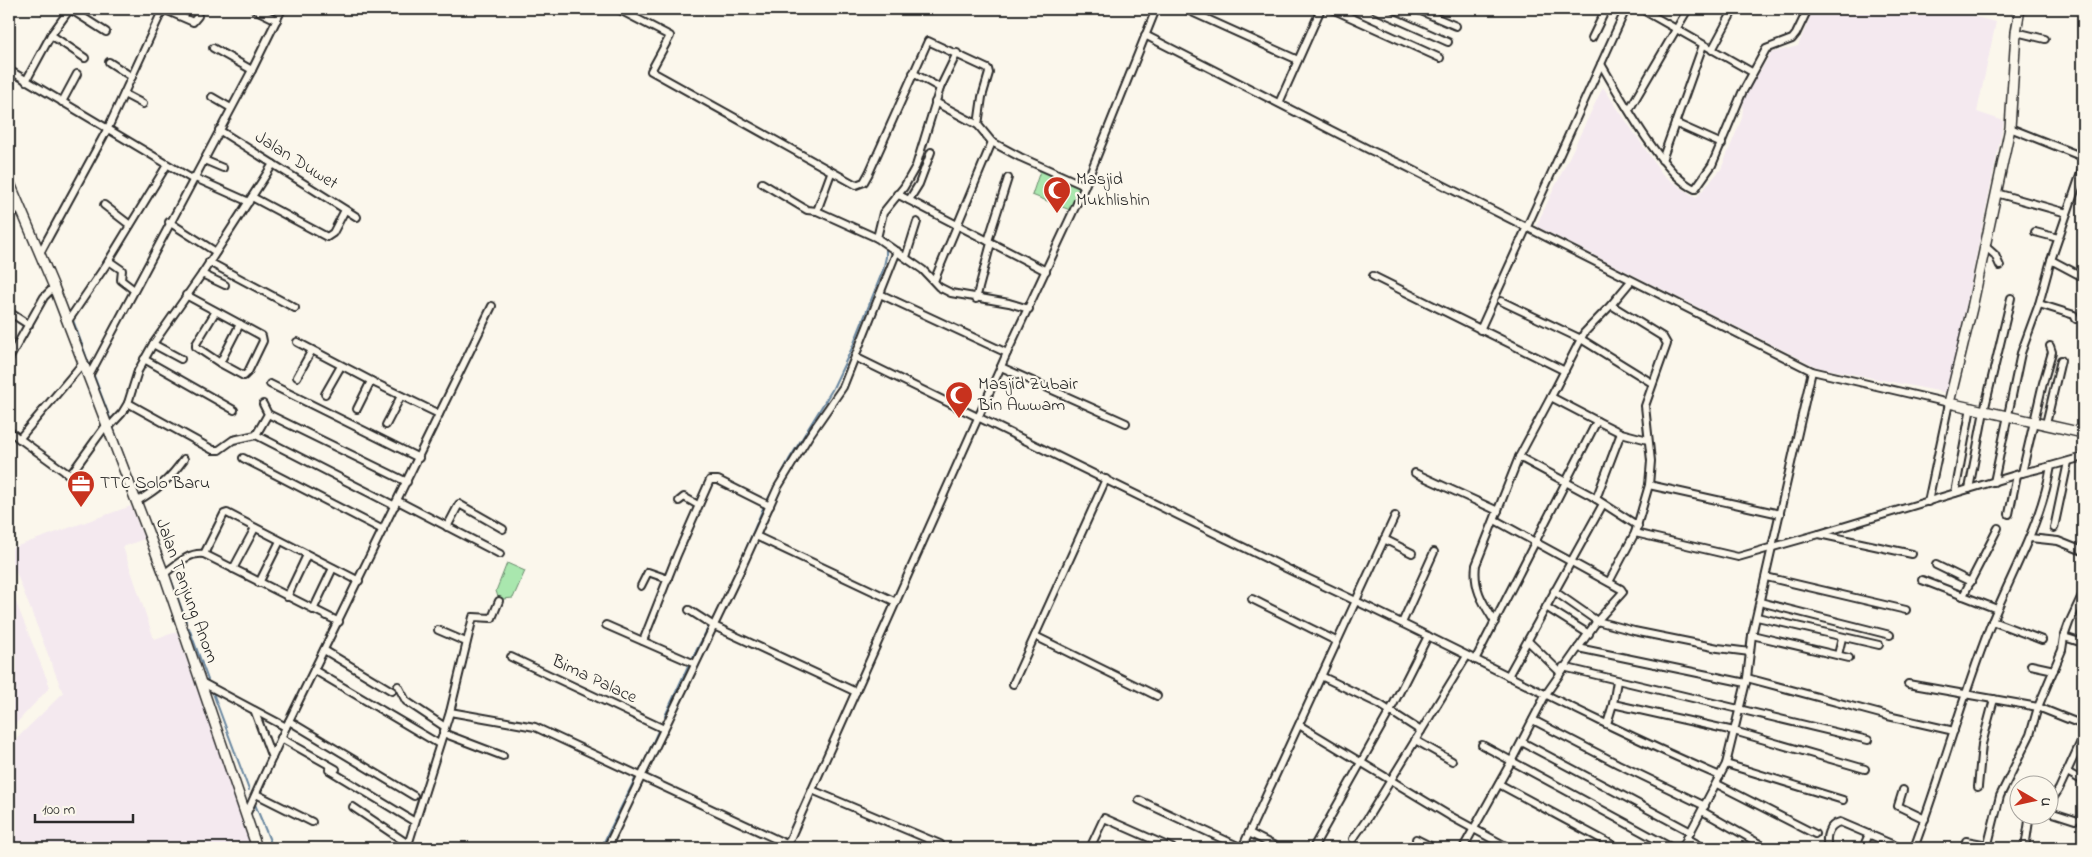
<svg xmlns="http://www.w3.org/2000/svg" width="2092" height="857" viewBox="0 0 2092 857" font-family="'Indie Flower',sans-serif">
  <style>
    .built { fill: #f4e9ef }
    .green { fill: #a9e7ae; stroke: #6a896c }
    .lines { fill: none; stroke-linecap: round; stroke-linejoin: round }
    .stream { stroke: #6987a0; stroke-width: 2 }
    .street-casing { stroke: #2b2b2b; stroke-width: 10 }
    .secondary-casing { stroke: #2b2b2b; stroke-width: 12 }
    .street { stroke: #fbf7ec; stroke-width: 6 }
    .secondary { stroke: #fbf7ec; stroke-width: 9 }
    .labels { text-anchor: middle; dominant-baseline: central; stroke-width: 4.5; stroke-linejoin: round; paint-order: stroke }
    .street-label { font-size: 18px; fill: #2b2b2b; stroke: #fbf7ec }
    .poi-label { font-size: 18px; fill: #2b2b2b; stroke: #fbf7ec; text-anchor: start }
  </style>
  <rect width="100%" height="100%" fill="#fbf7ec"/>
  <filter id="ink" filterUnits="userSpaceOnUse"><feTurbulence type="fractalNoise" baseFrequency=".02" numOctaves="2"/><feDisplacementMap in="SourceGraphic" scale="10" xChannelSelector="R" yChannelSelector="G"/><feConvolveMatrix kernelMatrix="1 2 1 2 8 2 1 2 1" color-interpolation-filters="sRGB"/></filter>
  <g filter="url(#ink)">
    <!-- built -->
    <g class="built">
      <path d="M1813,9H1944L1996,22L1977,112L2004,121L1948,393L1817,367L1536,226L1603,87L1663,175L1696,198L1721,169L1742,118L1744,98L1771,53L1798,46Z"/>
      <path d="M131,506L144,539L123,547L154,639L177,632L252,848H9V746L63,693L9,554V549Z"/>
      <path d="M9,585L50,687L9,731Z"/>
    </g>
    <!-- green -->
    <g class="green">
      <path d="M1041,168L1081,186L1070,210L1032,195Z"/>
      <path d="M507,563L525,571L513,598L503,599L498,597L496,591Z"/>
    </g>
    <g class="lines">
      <!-- stream -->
      <g class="stream">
        <path d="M73,320L89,364"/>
        <path d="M93,373L110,418"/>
        <path d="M113,427L139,497"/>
        <path d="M767,501L790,458L832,390L852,348L883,270L886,257V247"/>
        <path d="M141,502L148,521"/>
        <path d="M738,568L764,506"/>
        <path d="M171,579L186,621"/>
        <path d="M716,612L720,606"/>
        <path d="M189,628L208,680"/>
        <path d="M692,659L709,626"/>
        <path d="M213,693L249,790"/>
        <path d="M665,716L688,666"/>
        <path d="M642,767L658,731"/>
        <path d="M254,802L273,848"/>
        <path d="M601,848L636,777"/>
      </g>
      <!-- street casing -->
      <g class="street-casing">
        <g id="street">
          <path d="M70,9L106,32"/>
          <path d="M163,9L193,22L198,16"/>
          <path d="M254,9L277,20"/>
          <path d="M618,9L670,36L651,71L856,185L864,182L869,173L928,41L988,69L989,73L982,97L978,125"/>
          <path d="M1185,9L1298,60"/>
          <path d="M1332,9L1440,58"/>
          <path d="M1374,9L1448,42"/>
          <path d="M1416,9L1456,26"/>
          <path d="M1641,9L1752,72"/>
          <path d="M2016,32L2045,39"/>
          <path d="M51,35L85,58"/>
          <path d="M1145,35L1370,150L1401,164L1812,371L1949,403L1928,502"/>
          <path d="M1592,38L1606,9"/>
          <path d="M213,48L252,70"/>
          <path d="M1712,50L1734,9"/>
          <path d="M109,62L132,77"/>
          <path d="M1601,64C1619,94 1663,176 1695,189L1712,165L1742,93L1766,49L1792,39L1796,34L1808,9"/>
          <path d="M9,70L192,179"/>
          <path d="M913,73L940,88"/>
          <path d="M26,81L51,35L70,9"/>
          <path d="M124,94L143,104"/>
          <path d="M212,97L231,108"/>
          <path d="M62,102L77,74"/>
          <path d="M935,102L978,125L992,142L1020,157L1085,186"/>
          <path d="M1279,103L1321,9"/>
          <path d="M1629,110L1688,9"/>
          <path d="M1675,123L1722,144"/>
          <path d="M2010,128L2083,157"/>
          <path d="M219,130L357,217"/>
          <path d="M204,160L223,168"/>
          <path d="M1662,160L1703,45"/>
          <path d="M2083,167L2051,260L2083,277"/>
          <path d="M831,173L817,211L877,238L923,270L939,287L951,293L1009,303L1029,309"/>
          <path d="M193,177L249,202"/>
          <path d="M762,183L807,210L817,211"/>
          <path d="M1996,193L2067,213"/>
          <path d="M897,194L1046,271"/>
          <path d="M252,197L327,237L333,233L345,210"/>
          <path d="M909,200L919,184L931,152"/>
          <path d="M104,205L130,225"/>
          <path d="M9,218L19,204"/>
          <path d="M169,222L216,252"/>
          <path d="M2035,232L2058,238"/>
          <path d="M877,238L883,213L904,187L916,166L940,88L957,53"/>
          <path d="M988,241L1008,178"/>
          <path d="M1985,246L1995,255L2000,266"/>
          <path d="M40,253L108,128L163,9"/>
          <path d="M906,257L917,222"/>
          <path d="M109,261L122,270L121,280L134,290"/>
          <path d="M209,262L295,308"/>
          <path d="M202,274L225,285"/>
          <path d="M1373,276L1565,371"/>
          <path d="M934,281L992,142"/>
          <path d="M880,294L1007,353"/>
          <path d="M186,295L262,336L263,341L248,372L244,376L220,363L196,347V344L216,311"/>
          <path d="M976,299L991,243"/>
          <path d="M1501,301L1581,339L1652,383"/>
          <path d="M2039,304L2074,315L2076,319"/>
          <path d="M9,312L29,325"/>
          <path d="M68,321L106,265L167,165"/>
          <path d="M1480,330L1626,9"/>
          <path d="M297,342L377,384L439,414"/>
          <path d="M153,344L181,359"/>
          <path d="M855,357L1296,573C1439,638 1576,714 1720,776"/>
          <path d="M9,359L44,297L54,287"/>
          <path d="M144,359L234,410"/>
          <path d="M220,363L240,324"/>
          <path d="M1001,367L1126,423"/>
          <path d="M89,376L252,70L282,9"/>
          <path d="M297,377L312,350"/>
          <path d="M270,384L419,458"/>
          <path d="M325,394L341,366"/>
          <path d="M128,403L213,450H219L233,440L256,435L395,506"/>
          <path d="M357,409L371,381"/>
          <path d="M268,414L407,482"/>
          <path d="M1597,421L1621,433L1648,440"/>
          <path d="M2046,424L2061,360"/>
          <path d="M386,425L401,396"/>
          <path d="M109,427L122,413L128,403L138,371L153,344L202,274L273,164"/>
          <path d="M9,431L68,474L73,471L107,424"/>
          <path d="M256,435L268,414L263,404"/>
          <path d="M19,439L83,363"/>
          <path d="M1519,457L1590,495L1638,526"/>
          <path d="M243,458L383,530"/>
          <path d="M1415,473L1498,511"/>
          <path d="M2022,473L2043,383L2052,352L2050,346"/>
          <path d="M1994,482L2021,353L2039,304L2051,260"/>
          <path d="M1649,485L1780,514"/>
          <path d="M1969,489L1984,411L2011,298"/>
          <path d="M1955,493L1971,407"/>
          <path d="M1596,499L1621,433"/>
          <path d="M398,501L500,554"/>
          <path d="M679,501L684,497L698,505"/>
          <path d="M136,502C158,489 169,480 184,459"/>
          <path d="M2009,514L2017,475"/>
          <path d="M447,527L459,504L503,529"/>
          <path d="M2054,528L2068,462"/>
          <path d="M1635,533L1738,557L1819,534L1912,554"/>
          <path d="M1819,534L2022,473L2051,466"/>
          <path d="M756,536L896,602"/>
          <path d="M2030,538L2058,541L2083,551"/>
          <path d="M1384,539L1412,553"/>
          <path d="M204,554L224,514L227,513L359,581"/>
          <path d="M1936,565L1971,582"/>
          <path d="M233,569L255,528"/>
          <path d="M164,574C176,565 188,552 204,554L339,622"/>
          <path d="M1766,577L1906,610"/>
          <path d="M1922,580L1997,609"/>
          <path d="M1609,582L1635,533L1649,485L1651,461L1645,406L1667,344L1663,337L1611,305"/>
          <path d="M259,583L280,541"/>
          <path d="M641,586L648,572L668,579"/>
          <path d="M1554,591L1597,621L1634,631L1718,648L1750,652"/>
          <path d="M1963,596L1998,528"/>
          <path d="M287,597L307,555"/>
          <path d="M1252,599L1336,641"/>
          <path d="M1760,602L1890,635"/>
          <path d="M1546,607L1589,634"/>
          <path d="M313,610L333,568"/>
          <path d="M689,610L714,626L856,692"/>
          <path d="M1757,617L1879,645"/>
          <path d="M1992,621L2042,640"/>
          <path d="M1495,622C1483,603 1473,589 1476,565L1519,457L1551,397"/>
          <path d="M1402,623L1434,552"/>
          <path d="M606,625L695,664"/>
          <path d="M438,630L466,642"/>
          <path d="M1752,635L1849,658"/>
          <path d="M1035,636L1157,696"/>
          <path d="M2064,637L2083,643"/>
          <path d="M643,641L677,555L710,480H718L770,506"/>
          <path d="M1528,641L1560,672"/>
          <path d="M1578,648L1746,683"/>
          <path d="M324,650L392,691"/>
          <path d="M1838,655L1842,638"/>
          <path d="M511,657L664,729"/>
          <path d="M1475,660L1597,421L1551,397L1584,333L1611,305L1631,281"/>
          <path d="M2031,665L2054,670"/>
          <path d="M1563,667L1868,740"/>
          <path d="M314,670L439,744"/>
          <path d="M1321,676L1379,704L1421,731"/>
          <path d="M1508,676L1603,504"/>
          <path d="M1747,678L1888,716L1954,731"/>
          <path d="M1617,681L1613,704L1734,731L1865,769"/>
          <path d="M201,682L286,727"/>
          <path d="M1013,684L1106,479"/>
          <path d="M1908,684L2038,707L2083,725"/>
          <path d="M398,686L406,701L445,727"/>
          <path d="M255,712L272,758"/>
          <path d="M450,712L473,617L492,618L499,601"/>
          <path d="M1533,720L1618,764L1705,806"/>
          <path d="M289,721L414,796"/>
          <path d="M1607,724L1613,704"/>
          <path d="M1299,725L1450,816L1509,848"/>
          <path d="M443,733L503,756"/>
          <path d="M281,738L336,769"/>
          <path d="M1415,740L1452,761"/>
          <path d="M1522,742L1691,832"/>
          <path d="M1482,745L1672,848"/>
          <path d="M1726,764L1843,800"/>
          <path d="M329,770L415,822"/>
          <path d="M2067,772L2083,781"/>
          <path d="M1499,784L1618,848"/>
          <path d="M1717,784L1815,834"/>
          <path d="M1978,787L1982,744L1994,699"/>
          <path d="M812,790L940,844"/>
          <path d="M1903,790L1898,806L1925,819"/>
          <path d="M256,794L312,822"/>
          <path d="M1139,800L1242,848"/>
          <path d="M2050,803L2059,789L2083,737"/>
          <path d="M353,807L408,844"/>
          <path d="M1702,811L1767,848"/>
          <path d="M2050,812L2075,820"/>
          <path d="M246,815L286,727L492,306"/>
          <path d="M1249,833L1279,848"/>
          <path d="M1687,838L1704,848"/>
          <path d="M1353,839L1367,819L1467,656"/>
          <path d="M1416,839L1434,848"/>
          <path d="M1966,841L1988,845"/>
          <path d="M407,848L450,712L535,727L795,848"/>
          <path d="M607,848L741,569L778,487L809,436L843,387L897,251"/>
          <path d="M786,848L1007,353L1085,186L1156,9"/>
          <path d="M1090,848L1104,818L1172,848"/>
          <path d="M1242,848L1395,516"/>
          <path d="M1313,848L1390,711L1428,636"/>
          <path d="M1463,848L1511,762L1546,694L1597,621L1623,592L1621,589L1495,520"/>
          <path d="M1682,848L1726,764L1747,678L1752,635L1812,371"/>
          <path d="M1828,848C1825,837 1828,825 1840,822L1901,848"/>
          <path d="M1863,848L1869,834"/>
          <path d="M1914,848C1941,776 1961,701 1989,629C2010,575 2041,525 2051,466L2083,457"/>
          <path d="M1987,848L2000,796L2030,735L2038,707L2062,650L2064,637L2069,623L2083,593"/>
          <path d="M2025,848L2030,814"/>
        </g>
      </g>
      <!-- secondary casing -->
      <g class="secondary-casing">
        <g id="secondary">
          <path d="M2020,9L2016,32L2010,128L1972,308L1949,403L2083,433"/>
          <path d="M9,181L54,287L164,574L257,848"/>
        </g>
      </g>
      <!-- street -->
      <use href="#street" class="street"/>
      <!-- secondary -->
      <use href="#secondary" class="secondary"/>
    </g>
  </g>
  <!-- icons -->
  <defs>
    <g id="mosque-pin" transform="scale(1.4375)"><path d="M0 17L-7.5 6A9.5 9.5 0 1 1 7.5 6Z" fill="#c8321e" stroke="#fbf7ec"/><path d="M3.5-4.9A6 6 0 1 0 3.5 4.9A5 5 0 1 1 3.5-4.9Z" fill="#fff"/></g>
    <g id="office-pin" transform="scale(1.4375)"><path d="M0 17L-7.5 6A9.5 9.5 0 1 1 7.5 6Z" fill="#c8321e" stroke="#fbf7ec"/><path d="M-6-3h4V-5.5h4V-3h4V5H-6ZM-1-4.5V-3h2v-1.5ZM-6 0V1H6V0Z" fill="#fff"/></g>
  </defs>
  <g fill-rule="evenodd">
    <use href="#mosque-pin" x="1057" y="190"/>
    <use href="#mosque-pin" x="959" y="395"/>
    <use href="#office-pin" x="81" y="484"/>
  </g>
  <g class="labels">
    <!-- street labels -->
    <g class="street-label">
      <text transform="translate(296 161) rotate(32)">Jalan Duwet</text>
      <text transform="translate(186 591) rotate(70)">Jalan Tanjung Anom</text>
      <text transform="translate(594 680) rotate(25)">Bima Palace</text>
    </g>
    <!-- poi labels -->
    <g class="poi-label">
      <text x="1076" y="180">Masjid<tspan x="1076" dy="21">Mukhlishin</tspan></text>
      <text x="978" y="385">Masjid Zubair<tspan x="978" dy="21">Bin Awwam</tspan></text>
      <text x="100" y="484">TTC Solo Baru</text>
    </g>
  </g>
  <!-- margin -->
  <rect width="2092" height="857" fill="none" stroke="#fbf7ec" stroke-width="30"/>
  <rect x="15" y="15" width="2062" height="827" fill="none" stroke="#2b2b2b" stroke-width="2" filter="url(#ink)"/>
  <!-- north arrow -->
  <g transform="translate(2034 800) rotate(99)"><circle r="24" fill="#fbf7ec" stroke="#a8a59f"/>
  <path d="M0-4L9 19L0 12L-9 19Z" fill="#c8321e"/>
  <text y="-8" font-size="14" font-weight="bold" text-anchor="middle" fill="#2b2b2b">U</text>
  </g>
  <!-- scale -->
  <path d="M35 814v8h98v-8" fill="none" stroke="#2b2b2b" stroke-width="2.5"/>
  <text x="42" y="814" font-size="15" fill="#2b2b2b" stroke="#fbf7ec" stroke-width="4" paint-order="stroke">100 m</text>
</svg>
